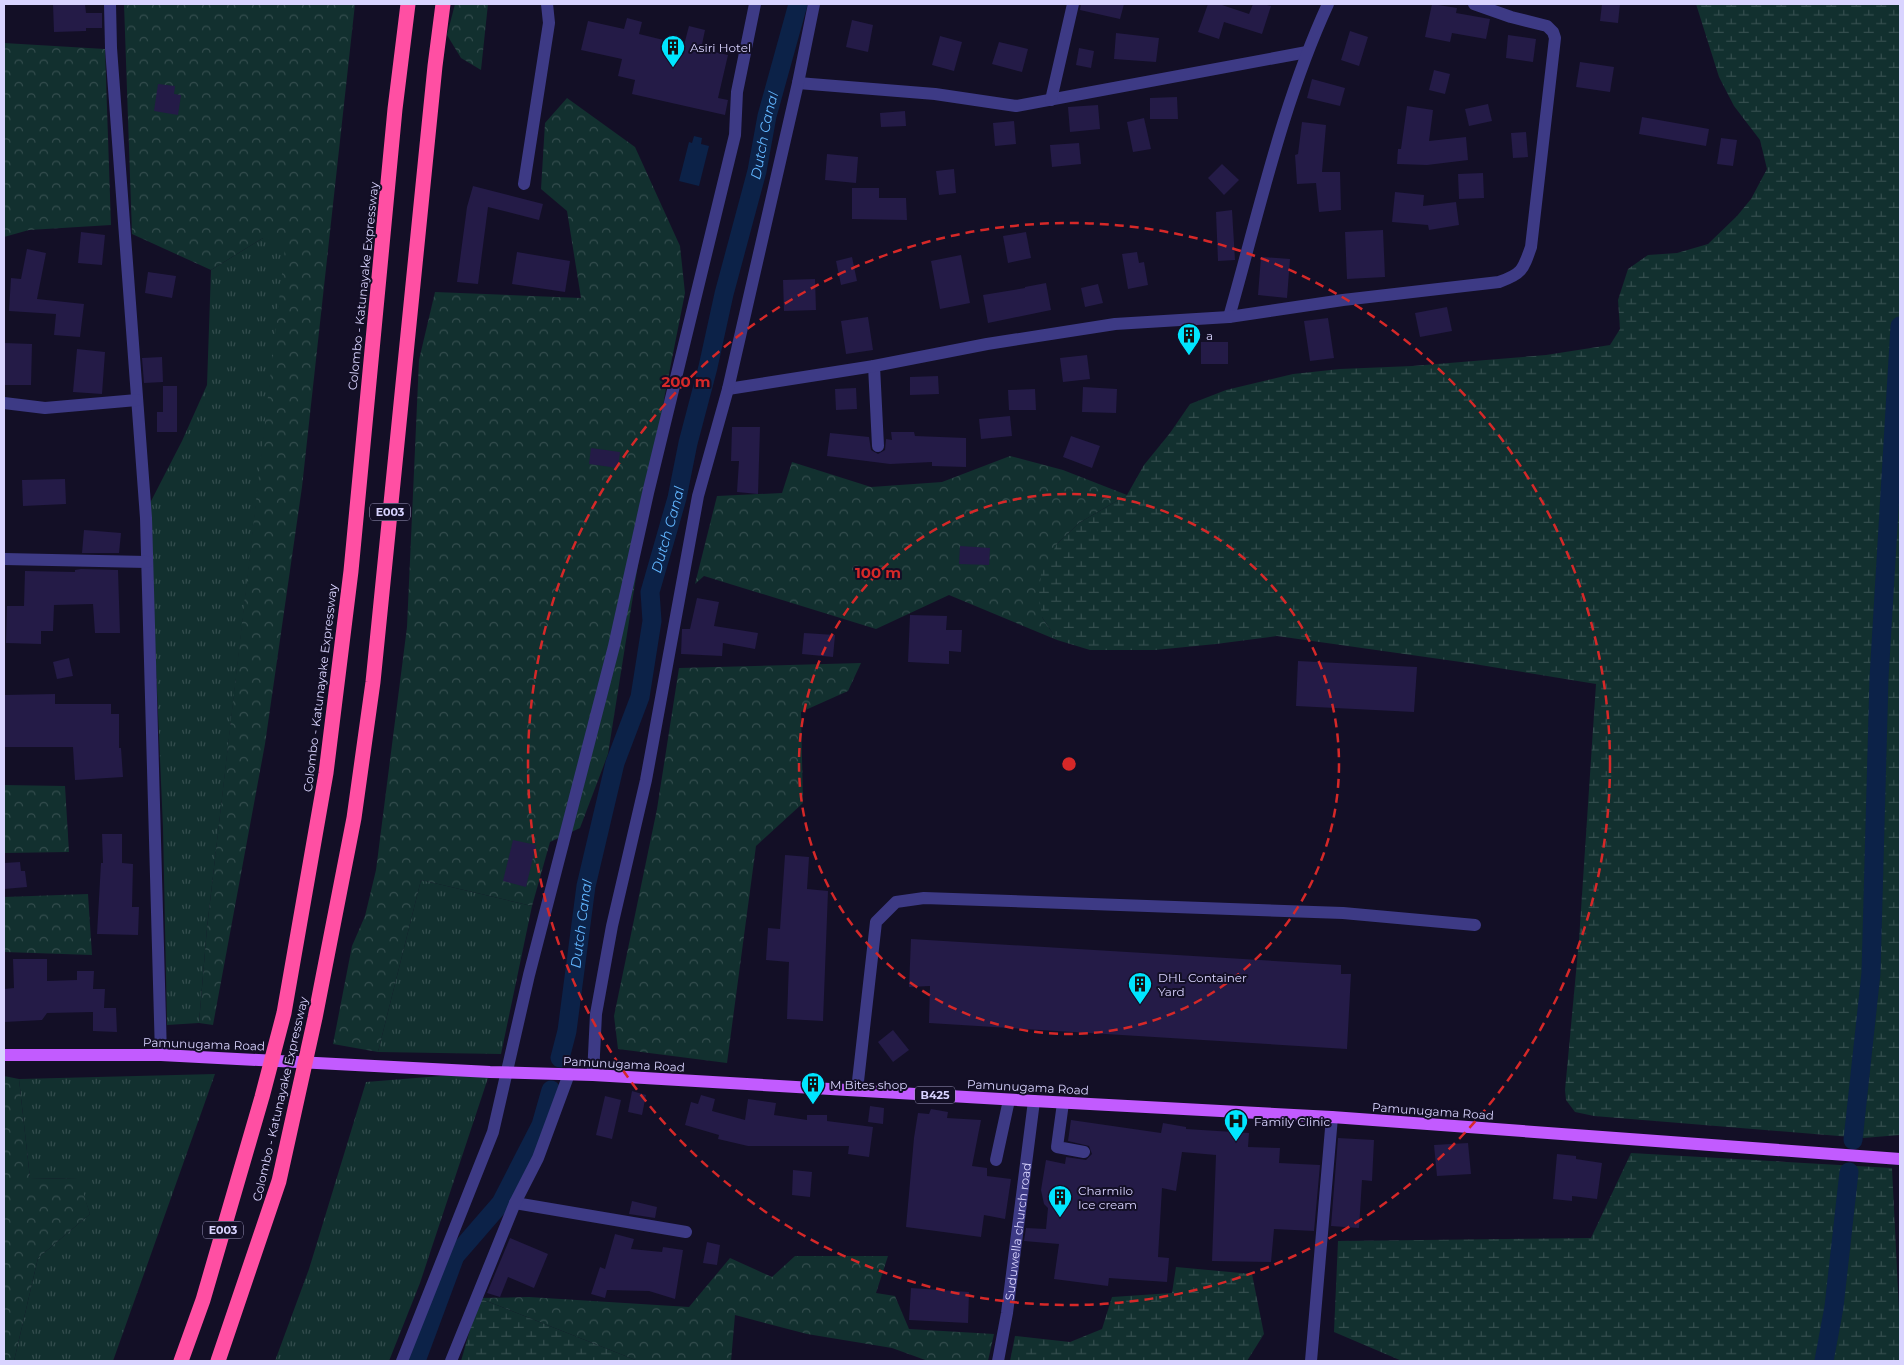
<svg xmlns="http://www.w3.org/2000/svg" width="1904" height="1365" viewBox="0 0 1904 1365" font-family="Montserrat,sans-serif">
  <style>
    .grass { fill: url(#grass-tufts) }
    .forest { fill: url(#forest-crowns) }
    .wetland { fill: url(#wetland-marsh) }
    .water { fill: #0c2248 }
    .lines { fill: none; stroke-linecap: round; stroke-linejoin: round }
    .canal { stroke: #0c2248; stroke-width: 19 }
    .building { fill: #241b47 }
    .minor { stroke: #3d3a85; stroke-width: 12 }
    .major { stroke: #c25bff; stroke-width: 12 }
    .highway { stroke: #ff4fa3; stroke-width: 15 }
    .ring { fill: none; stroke: #d62828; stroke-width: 2.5; stroke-dasharray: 9 6 }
    .labels { text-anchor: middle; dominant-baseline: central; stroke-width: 4; stroke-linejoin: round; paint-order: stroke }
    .shield { fill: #130f26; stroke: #9e99be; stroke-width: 1 }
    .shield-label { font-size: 11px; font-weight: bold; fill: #d9d4ff }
    .poi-label { font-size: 12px; fill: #d9d4ff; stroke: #130f26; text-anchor: start }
    .street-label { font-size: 12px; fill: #d9d4ff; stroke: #130f26 }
    .water-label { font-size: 14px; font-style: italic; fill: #62b6ff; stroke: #130f26 }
    .centre { fill: #d62828; stroke: #130f26; stroke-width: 2.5 }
    .ring-label { font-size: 15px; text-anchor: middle; font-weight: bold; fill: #d62828; stroke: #130f26; stroke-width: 4; stroke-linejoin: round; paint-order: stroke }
  </style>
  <defs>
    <pattern id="grass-tufts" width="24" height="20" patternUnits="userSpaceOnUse" patternTransform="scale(1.25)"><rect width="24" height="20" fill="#12302f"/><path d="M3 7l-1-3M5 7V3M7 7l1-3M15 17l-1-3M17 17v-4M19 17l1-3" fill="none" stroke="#344d4e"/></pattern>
    <pattern id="forest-crowns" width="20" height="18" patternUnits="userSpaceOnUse" patternTransform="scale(1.25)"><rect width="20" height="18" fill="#12302f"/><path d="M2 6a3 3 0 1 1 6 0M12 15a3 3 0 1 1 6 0" fill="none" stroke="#344d4e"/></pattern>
    <pattern id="wetland-marsh" width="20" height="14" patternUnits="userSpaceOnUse" patternTransform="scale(1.25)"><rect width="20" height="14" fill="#12302f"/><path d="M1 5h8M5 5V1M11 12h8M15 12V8" fill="none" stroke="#344d4e"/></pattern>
  </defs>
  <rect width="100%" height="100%" fill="#130f26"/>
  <!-- grass -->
  <g class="grass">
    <path d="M263,238H287L207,928L199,1023L167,1025L163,828L149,505L182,441L207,385L211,270Z"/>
    <path d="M421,880L532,906L501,1054L378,1052Z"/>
    <path d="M490,1072L420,1283L389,1361H275L309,1269L366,1082Z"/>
    <path d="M215,1074L113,1361H14L38,1258L90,1214L78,1179L30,1178L19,1079Z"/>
  </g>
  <!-- forest -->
  <g class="forest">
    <path d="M124,4H355L302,487L265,744L213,1025L199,1023L207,928L286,239L263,238L211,270L132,234Z"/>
    <path d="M455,4H488L481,70L461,58L447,35Z"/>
    <path d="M4,43L105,49L111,225L29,230L4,237Z"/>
    <path d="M567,98L635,147L680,246L685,293L665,394L608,754L580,828L550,842L532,906L421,880L378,1052L333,1044L352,946L365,916L376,870L407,627L419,360L435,292L581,298L567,211L541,189L545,123Z"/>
    <path d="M1010,456L1063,470L1127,495L1079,523L1057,544L1042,617L1057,640L949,595L876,629L704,576L695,584L717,496L782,493L792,462L871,487L942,482Z"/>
    <path d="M861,663L848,691L801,712L803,803L756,846L727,1063L618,1049L614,1016L657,809L679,668Z"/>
    <path d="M4,785L65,786L69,852L4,853Z"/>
    <path d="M88,894L92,955L4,952V897Z"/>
    <path d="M4,1076L19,1079L30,1178L79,1179L90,1214L38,1258L14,1361H4Z"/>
    <path d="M795,1256H888L876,1293L895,1296L909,1329L994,1334L988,1361H928L892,1348L807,1334L735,1315L731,1361H638L479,1298L529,1297L689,1307L730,1258L772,1277Z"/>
  </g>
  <!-- wetland -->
  <g class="wetland">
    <path d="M1696,4H1900V1135L1863,1138L1594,1116L1575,1112L1566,1100L1565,1090L1579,940L1596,684L1468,663L1277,636L1216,644L1155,650H1090L1057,640L1042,617L1039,595L1041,573L1057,544L1079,523L1127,495L1144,465L1170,433L1190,404L1226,390L1293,374L1340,369L1412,366L1546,355L1610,345L1620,329L1618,300L1628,269L1648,255L1677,253L1708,244L1737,216L1751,199L1767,169L1760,140L1734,106L1719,77Z"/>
    <path d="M1631,1153L1892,1168L1900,1330V1361H1402L1334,1332L1338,1241L1591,1238Z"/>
    <path d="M1176,1267L1252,1274L1264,1334L1247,1361H1010L1015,1336L1070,1342L1102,1329L1112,1297L1172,1293Z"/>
    <path d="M479,1298L638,1361H461Z"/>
  </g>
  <!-- water -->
  <path class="water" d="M694,136L702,138L701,144L709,146L699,186L679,181L689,142L692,143Z"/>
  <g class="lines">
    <!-- canal -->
    <g class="canal">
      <path id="s1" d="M560,1058L567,1031L586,886L615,763L640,697L652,621L650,592L677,498L688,443L708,367L724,294L757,171L767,116L798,4"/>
      <path d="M1853,1140L1871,973L1879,678L1900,326"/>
      <path d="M416,1361L455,1256L501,1203L541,1125L551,1090"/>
      <path d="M1824,1361L1834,1307L1849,1172"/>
    </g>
  </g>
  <!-- building -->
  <g class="building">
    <path d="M53,4H85L86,13H102V28H86V31L54,32Z"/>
    <path d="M1081,4H1124L1120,19L1080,10Z"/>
    <path d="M1208,4H1219L1249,14L1253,4H1263L1271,6L1262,34L1224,22L1219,39L1198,32Z"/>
    <path d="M1432,4L1457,8L1456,13L1490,19L1486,39L1452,33L1450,42L1425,37Z"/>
    <path d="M1602,4H1620L1618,23L1600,21Z"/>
    <path d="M627,18L642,22L639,34L684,45L689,26L705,30L701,49L728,55L718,98L728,100L725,115L632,94L635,80L618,76L622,59L581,50L588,21L624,29Z"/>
    <path d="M852,20L873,25L868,52L846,47Z"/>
    <path d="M1350,31L1368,37L1359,66L1341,60Z"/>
    <path d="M1116,33L1159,38L1156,62L1114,59Z"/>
    <path d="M1508,35L1536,39L1533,62L1506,58Z"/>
    <path d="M940,36L962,42L954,71L932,65Z"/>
    <path d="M999,42L1028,49L1022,72L992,64Z"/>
    <path d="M1079,48L1094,51L1091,68L1076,65Z"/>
    <path d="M1580,62L1614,67L1610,92L1576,87Z"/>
    <path d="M1434,70L1450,74L1445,94L1429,90Z"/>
    <path d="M1312,79L1345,88L1340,106L1307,98Z"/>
    <path d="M158,84L175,86L174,94L181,95L178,115L154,111Z"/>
    <path d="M1177,97L1178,119H1150V98Z"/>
    <path d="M1488,104L1492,121L1469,126L1465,109Z"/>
    <path d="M1098,105L1100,129L1070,132L1068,107Z"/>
    <path d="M1407,106L1433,110L1429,141L1466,137L1468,160L1427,165L1397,164L1398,149H1401Z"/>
    <path d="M905,111L906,126L881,127L880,113Z"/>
    <path d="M1642,117L1709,129L1706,146L1639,134Z"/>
    <path d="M1144,118L1151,149L1133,152L1127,122Z"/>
    <path d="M1014,121L1016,144L995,146L993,123Z"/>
    <path d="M1302,122L1326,125L1322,172H1340L1341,210L1319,212L1316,183L1297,184L1295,155L1298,154Z"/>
    <path d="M1526,132L1528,157L1513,158L1511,133Z"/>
    <path d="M1721,138L1737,140L1733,166L1717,164Z"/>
    <path d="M1079,143L1081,164L1052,167L1050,145Z"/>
    <path d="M827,154L858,157L856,183L825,180Z"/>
    <path d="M1222,164L1239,180L1224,195L1208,178Z"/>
    <path d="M954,169L956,193L939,195L936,171Z"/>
    <path d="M1483,173L1484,198L1459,199L1458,174Z"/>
    <path d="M473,186L543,204L539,220L488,207L478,284L457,282L467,207Z"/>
    <path d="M852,188H879V198H906L907,220L852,219Z"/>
    <path d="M1395,192L1424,195L1423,206L1456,202L1459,225L1429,230L1428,225L1392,222Z"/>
    <path d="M1232,210L1235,260L1218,261L1216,212Z"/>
    <path d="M1383,230L1385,277L1347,279L1345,232Z"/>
    <path d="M81,232L105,235L102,265L78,263Z"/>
    <path d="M1026,232L1031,258L1008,263L1003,236Z"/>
    <path d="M27,249L46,253L37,299L84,304L80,337L54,335L56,314L9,311L11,278L21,279Z"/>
    <path d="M517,252L570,261L565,292L512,284Z"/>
    <path d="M1137,252L1139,263L1144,262L1148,285L1128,289L1122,254Z"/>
    <path d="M961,255L970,303L940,309L931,261Z"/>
    <path d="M852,257L857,281L841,285L836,261Z"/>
    <path d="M1261,257L1290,259L1287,298L1258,295Z"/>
    <path d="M148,272L176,276L172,298L145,293Z"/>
    <path d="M815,279L816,310L784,311L783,280Z"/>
    <path d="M1046,283L1051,310L988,323L983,295L1025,288V287Z"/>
    <path d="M1098,284L1103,303L1085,307L1081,288Z"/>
    <path d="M1447,307L1452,331L1420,337L1415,313Z"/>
    <path d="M868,317L873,350L846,354L841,321Z"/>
    <path d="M1328,318L1334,358L1310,361L1304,321Z"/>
    <rect x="1201" y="342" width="27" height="22"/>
    <path d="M4,343L32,344L31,385H4Z"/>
    <path d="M77,349L105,352L102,394L73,392Z"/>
    <path d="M1087,355L1090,379L1063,382L1060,358Z"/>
    <path d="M162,357L163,382L144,383L142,358Z"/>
    <path d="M938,376L939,394L910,395V377Z"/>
    <path d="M163,386H177V432H157V412H163Z"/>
    <path d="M1083,387L1117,389L1116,413L1082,412Z"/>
    <path d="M856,388L857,409L836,410L835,389Z"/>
    <path d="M1035,389L1036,410H1009L1008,390Z"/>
    <path d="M1010,416L1012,436L981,439L979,419Z"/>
    <path d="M732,427H760L758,494L737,492L739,461H731Z"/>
    <path d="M891,432H914L915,436L966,438V467L932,466V462L890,464L827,456L830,433L869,437L871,450L878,454L885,450L886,439L892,440Z"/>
    <path d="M1071,436L1100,446L1092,468L1063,457Z"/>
    <path d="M591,448L620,452L618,468L589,464Z"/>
    <path d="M65,479L66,504L23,506L22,480Z"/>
    <path d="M84,530L121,533L119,553H82Z"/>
    <path d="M960,546L990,548L989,565L959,564Z"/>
    <path d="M81,569L118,570L120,633H95L93,604L54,605L53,631H41V644L6,643L7,606H24L25,571L75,572V570Z"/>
    <path d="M697,598L719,602L714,626L758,633L755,649L723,643L722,656L681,654L682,629H690Z"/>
    <path d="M910,615L947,616L946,630H962L961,652L949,651V664L908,662Z"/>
    <path d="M804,633L835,635L833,657L802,654Z"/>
    <path d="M69,658L73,676L57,679L53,662Z"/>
    <path d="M1298,661L1417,667L1414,712L1296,706Z"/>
    <path d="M55,694V704H111V714H119V748H121L123,777L75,780L73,747H4V695Z"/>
    <path d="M102,834H122V863L133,864L132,907H139L138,935L97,934L101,863H103Z"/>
    <path d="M513,840L536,845L526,887L503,881Z"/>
    <path d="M785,855L809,857L807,889L828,891L823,1021L787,1019L789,962L766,960L768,928L780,929Z"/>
    <path d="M20,862L21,871H25L27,887L4,889V863Z"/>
    <path d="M911,939L1341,965V974H1351L1347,1049L929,1023L930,986L909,987Z"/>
    <path d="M13,959H47V981L77,980V971H94L93,989H105L104,1008H116L117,1032L93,1031V1012L47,1013L42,1020L4,1022V989L14,988Z"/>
    <path d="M893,1030L909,1050L893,1062L878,1042Z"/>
    <path d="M632,1091L646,1095L642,1115L628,1112Z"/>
    <path d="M701,1095L715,1099L712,1111L745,1120L748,1099L776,1103L774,1115L807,1120V1115H827V1121L873,1127L869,1157L848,1154L849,1146H748L718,1139L719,1135L685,1125L691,1102L698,1104Z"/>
    <path d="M605,1096L621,1100L612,1139L596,1135Z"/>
    <path d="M870,1106L884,1108L883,1124L868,1122Z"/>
    <path d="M931,1109L948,1112L947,1118L981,1120L972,1166L987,1168V1176L1011,1179L1005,1219L984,1215L981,1237L906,1227L914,1138L918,1113L929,1114Z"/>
    <path d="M1071,1120L1161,1133L1163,1123L1186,1127V1129L1249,1133L1248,1147L1280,1148L1279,1163L1320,1165L1314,1231L1274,1229L1271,1262L1212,1261L1216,1155L1182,1152L1176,1191L1162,1188L1158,1257L1169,1258L1167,1282L1109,1278L1108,1286L1054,1279L1059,1244L1024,1241L1026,1228L1046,1229L1048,1208L1044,1204L1041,1190L1046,1160L1065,1164L1066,1157L1086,1160L1092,1154L1089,1146L1068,1141Z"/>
    <path d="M1338,1138L1374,1140L1372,1181L1362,1180L1359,1228L1331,1226Z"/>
    <path d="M1468,1143L1471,1174L1437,1176L1434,1145Z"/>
    <path d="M1557,1154L1576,1156V1159L1602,1163L1597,1199L1572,1196V1201L1553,1199Z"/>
    <path d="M793,1170L812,1172L810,1197L792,1195Z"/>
    <path d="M632,1201L657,1207L655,1218L629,1214Z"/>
    <path d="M615,1234L634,1239L631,1249L662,1252L663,1247L683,1250L675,1299L649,1291L607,1290L605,1298L591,1294L600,1267L605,1269Z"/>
    <path d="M510,1238L548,1254L534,1288L508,1277L500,1297L487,1293Z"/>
    <path d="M707,1242L720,1245L717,1265L703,1263Z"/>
    <path d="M911,1288L969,1292L968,1323L909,1320Z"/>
  </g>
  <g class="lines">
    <!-- minor -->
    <g class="minor">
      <path d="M110,4L111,48L146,518L161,1055"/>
      <path d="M798,83L935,94L1016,106L1307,52"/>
      <path d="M1051,100L1073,4"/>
      <path d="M524,184L549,23L547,4"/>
      <path d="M1229,317C1259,212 1282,104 1328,4"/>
      <path d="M874,366L878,446"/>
      <path d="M728,389L874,366L987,344L1115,324L1229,317L1343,300L1499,282C1522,274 1523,270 1531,247L1555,38L1553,32L1547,26L1511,17L1474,4"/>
      <path d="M4,403L45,408L137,400"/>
      <path d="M4,559L147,562"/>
      <path d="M593,1075L596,1014L612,926L646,780L698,496L728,389L798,83L814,4"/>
      <path d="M857,1090L876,922L896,902L924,898L1343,913L1475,925"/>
      <path d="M1063,1103L1057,1147L1084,1152"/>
      <path d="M996,1160L1009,1100"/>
      <path d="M515,1203L686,1232"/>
      <path d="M402,1361L493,1132L529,975L614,646L648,493L735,135L737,92L755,4"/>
      <path d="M451,1361L515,1203L538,1158L569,1074"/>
      <path id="s2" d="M998,1361L1007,1313L1034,1101"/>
      <path d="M1311,1361L1332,1117"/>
    </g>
    <!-- major -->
    <path class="major" d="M4,1055H161L490,1072L593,1075L1034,1101L1332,1117L1900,1159"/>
    <!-- highway -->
    <g class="highway">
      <path d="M181,1361L203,1300L262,1097L284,1013L326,773L351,571L395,109L408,4"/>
      <path d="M218,1361L279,1181L315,1018L354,818L373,682L435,66L443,4"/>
    </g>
  </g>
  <!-- distance rings -->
  <g class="ring">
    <circle cx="1069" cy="764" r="270"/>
    <circle cx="1069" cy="764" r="541"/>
  </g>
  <!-- icons -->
  <defs>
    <g id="building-pin" transform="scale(1.25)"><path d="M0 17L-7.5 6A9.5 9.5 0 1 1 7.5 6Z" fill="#00e5ff" stroke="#130f26"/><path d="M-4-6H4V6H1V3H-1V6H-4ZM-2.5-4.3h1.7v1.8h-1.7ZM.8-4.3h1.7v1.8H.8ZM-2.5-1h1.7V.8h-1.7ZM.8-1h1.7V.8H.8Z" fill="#111"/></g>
    <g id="hospital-pin" transform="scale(1.25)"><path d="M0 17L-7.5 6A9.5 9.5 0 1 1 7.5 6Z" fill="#00e5ff" stroke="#130f26"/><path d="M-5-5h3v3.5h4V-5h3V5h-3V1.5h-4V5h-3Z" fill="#111"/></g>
  </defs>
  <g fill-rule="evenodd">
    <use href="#building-pin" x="673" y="47"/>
    <use href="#building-pin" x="1189" y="335"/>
    <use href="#building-pin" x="1140" y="984"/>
    <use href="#building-pin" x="813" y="1084"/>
    <use href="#hospital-pin" x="1236" y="1121"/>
    <use href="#building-pin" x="1060" y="1197"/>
  </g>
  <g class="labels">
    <!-- shield labels -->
    <g class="shield">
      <rect x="370" y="503.5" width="40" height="17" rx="4"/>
      <rect x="915" y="1086.5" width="40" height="17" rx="4"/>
      <rect x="203" y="1221.5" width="40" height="17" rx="4"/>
    </g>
    <g class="shield-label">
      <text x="390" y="512">E003</text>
      <text x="935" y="1095">B425</text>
      <text x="223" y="1230">E003</text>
    </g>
    <!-- poi labels -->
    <g class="poi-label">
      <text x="690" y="47">Asiri Hotel</text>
      <text x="1206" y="335">a</text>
      <text x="1158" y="977">DHL Container<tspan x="1158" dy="14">Yard</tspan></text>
      <text x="830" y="1084">M Bites shop</text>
      <text x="1254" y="1121">Family Clinic</text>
      <text x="1078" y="1190">Charmilo<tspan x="1078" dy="14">Ice cream</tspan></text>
    </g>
    <!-- street labels -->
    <g class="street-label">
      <text transform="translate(363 286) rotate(-84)">Colombo - Katunayake Expressway</text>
      <text transform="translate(320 688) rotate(-83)">Colombo - Katunayake Expressway</text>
      <text transform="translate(204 1044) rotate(2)">Pamunugama Road</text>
      <text transform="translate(624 1064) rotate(3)">Pamunugama Road</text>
      <text transform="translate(1028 1087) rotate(3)">Pamunugama Road</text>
      <text transform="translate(280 1099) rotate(-77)">Colombo - Katunayake Expressway</text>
      <text transform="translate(1433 1111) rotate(4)">Pamunugama Road</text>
      <text stroke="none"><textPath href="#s2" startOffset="131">Suduwella church road</textPath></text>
    </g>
    <!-- water labels -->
    <g class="water-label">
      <text stroke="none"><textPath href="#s1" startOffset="948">Dutch Canal</textPath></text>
      <text stroke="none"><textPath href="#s1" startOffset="542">Dutch Canal</textPath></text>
      <text stroke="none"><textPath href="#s1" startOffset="136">Dutch Canal</textPath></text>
    </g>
  </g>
  <circle cx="1069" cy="764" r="8" class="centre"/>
  <g class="ring-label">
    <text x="686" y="387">200 m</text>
    <text x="878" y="578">100 m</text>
  </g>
  <!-- border -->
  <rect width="1904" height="1365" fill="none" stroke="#d9d4ff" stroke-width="10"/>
</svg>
